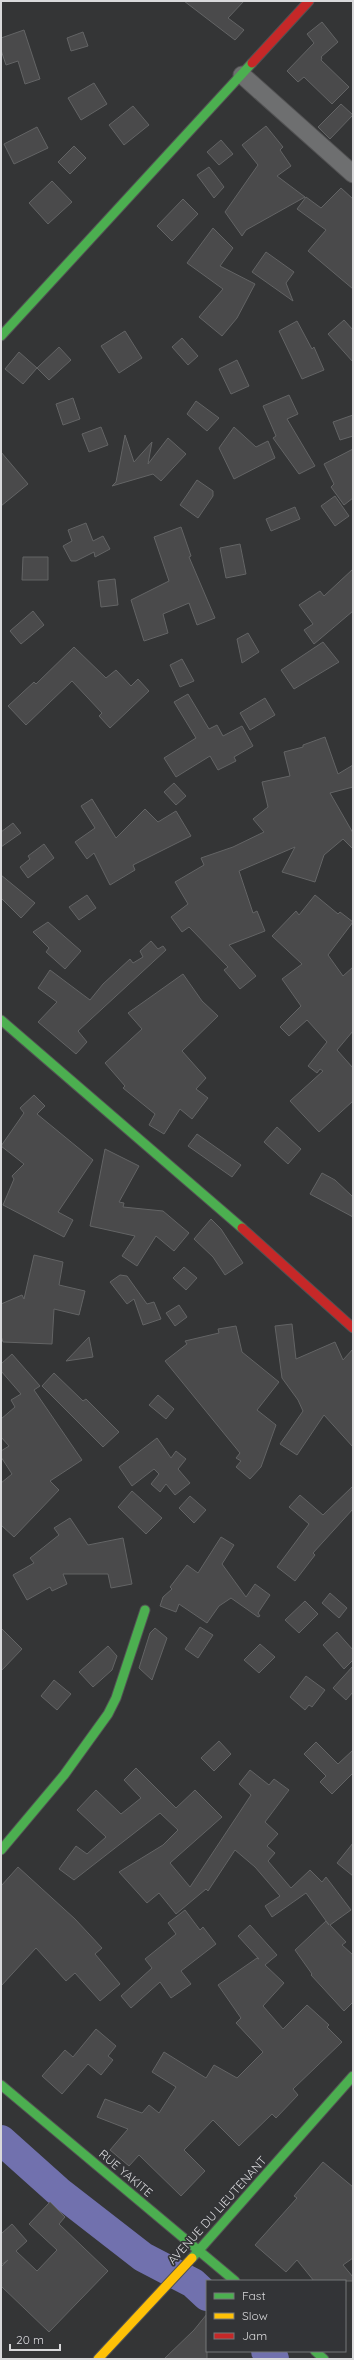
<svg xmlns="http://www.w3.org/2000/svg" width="354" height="2360" viewBox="0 0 354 2360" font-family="Quicksand,sans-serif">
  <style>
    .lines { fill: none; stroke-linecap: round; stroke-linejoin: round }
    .river { stroke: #7171ae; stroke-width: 30 }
    .building { fill: #4a4a4b; stroke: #636465 }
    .street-casing { stroke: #525253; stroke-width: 19 }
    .fast-casing { stroke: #525253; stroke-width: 11 }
    .slow-casing { stroke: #525253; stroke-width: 11 }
    .jam-casing { stroke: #525253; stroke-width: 11 }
    .street { stroke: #6e6f70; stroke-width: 17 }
    .fast { stroke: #4caf50; stroke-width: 9 }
    .slow { stroke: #ffc107; stroke-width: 9 }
    .jam { stroke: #c62828; stroke-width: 9 }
    .labels { text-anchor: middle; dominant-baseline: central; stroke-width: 3.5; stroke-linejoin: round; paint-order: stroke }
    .street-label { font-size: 12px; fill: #d9d9db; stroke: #333437 }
  </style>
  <rect width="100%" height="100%" fill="#343536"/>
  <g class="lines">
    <!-- river -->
    <g class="river">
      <path d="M1,2140L58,2191L143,2257L193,2283L207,2296"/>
      <path d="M266,2351L274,2359"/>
    </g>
  </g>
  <!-- building -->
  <g class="building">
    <path d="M184,1H244L228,18L244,30L235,40Z"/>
    <path d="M322,22L338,42L321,57L322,58L321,60L349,87L332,104L304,77L298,82L287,71L314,43L307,34Z"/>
    <path d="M24,30L40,79L25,84L18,61L6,65L1,50V38Z"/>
    <path d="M83,32L88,46L71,51L67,38Z"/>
    <path d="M94,83L107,104L81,120L68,98Z"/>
    <path d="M341,104L353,115L330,139L318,127Z"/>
    <path d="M133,106L149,125L124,145L109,125Z"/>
    <path d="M266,126L283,147L280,150L291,166L277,176L305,197L246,230L242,236L225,212L258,165L242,145Z"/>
    <path d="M37,127L48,148L14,164L4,144Z"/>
    <path d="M221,140L233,154L219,165L207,152Z"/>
    <path d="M74,146L86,158L70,174L58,162Z"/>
    <path d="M209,167L224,187L214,198L197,175Z"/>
    <path d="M52,181L72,202L48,224L29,203Z"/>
    <path d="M341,188L353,199V289L308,251L326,230L297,209L306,197L321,208Z"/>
    <path d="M183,199L198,214L172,241L157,226Z"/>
    <path d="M213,228L233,248L220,266L255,284L237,318L222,336L199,317L223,289L187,263Z"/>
    <path d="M266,252L294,272L286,283L293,301L252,272Z"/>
    <path d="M344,320L353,330V362L328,334Z"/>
    <path d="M297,321L312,349L314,347L324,370L302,379L279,331Z"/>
    <path d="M125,331L142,358L119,373L101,346Z"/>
    <path d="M182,338L198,356L188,365L172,347Z"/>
    <path d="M59,347L71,360L49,380L37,368Z"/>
    <path d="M19,352L37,368L23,384L5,369Z"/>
    <path d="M237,360L249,386L231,394L219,369Z"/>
    <path d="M289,395L298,414L287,419L315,466L299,474L273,438L276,436L263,406Z"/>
    <path d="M73,398L80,419L63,425L56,404Z"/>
    <path d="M196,401L219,418L207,431L187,414Z"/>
    <path d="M353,415V436L340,440L333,422Z"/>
    <path d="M101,427L108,445L89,452L82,434Z"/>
    <path d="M234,427L256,447L268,441L275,458L234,479L219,448Z"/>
    <path d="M125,435L134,462L152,442L148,464L168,438L186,454L161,481L153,474L112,486L116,482Z"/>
    <path d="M353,449V498L344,505L331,487L334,484L324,464Z"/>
    <path d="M1,452L28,484L1,506Z"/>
    <path d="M197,480L213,491V496L198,518L180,505Z"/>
    <path d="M335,496L349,516L335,526L321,506Z"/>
    <path d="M295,507L300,519L271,531L266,519Z"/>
    <path d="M86,523L93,541L103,536L110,549L95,557L94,552L76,561H71L63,546L72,541L68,530Z"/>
    <path d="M181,527L191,556L189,557L215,618L197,625L189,603L163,614L168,633L144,641L131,600L169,581L154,537Z"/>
    <path d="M240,544L246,574L226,578L220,548Z"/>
    <path d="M23,557H48V580H22Z"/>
    <path d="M353,569V611L314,644L304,630L313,624L299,605L320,591L324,596Z"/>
    <path d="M115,579L118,605L101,607L98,581Z"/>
    <path d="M33,611L44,625L21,644L10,631Z"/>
    <path d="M248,633L259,652L242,663L237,639Z"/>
    <path d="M323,642L339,662L294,689L281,670Z"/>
    <path d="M74,647L106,678L116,670L131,686L138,679L149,691L110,728L99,716L102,713L72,681L26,725L8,706L34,682L36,684Z"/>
    <path d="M182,659L194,681L180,687L170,665Z"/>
    <path d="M188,694L209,729L217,725L223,736L242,726L253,746L234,757L236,761L218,770L210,756L176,777L164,758L196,738L174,702Z"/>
    <path d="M265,698L275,715L250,730L240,713Z"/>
    <path d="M325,737L338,774L353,765V787L330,793L353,833V849L343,839L324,855L315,882L282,872L295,847L239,871L253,913L257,911L265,931L229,945L256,976L240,989L224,970L228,967L189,927L182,932L171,917L188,904L175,882L204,865L201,858L233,847L264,832L253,819L268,807L262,782L290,776L284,752L303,747V745Z"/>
    <path d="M174,783L186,796L176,805L164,792Z"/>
    <path d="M92,799L116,838L145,809L158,822L176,811L191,836L133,865L135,870L110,885L94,853L87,859L75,842L95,828L81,806Z"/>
    <path d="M13,823L21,833L1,847V832Z"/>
    <path d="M44,844L54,858L28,878L20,867L30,859L28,856Z"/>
    <path d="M1,875L35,903L21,918L1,898Z"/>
    <path d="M87,895L96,908L79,920L69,907Z"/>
    <path d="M315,895L338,914L340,912L353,922L328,955L343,976L353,967V1031L337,1050L353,1068V1101L319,1132L290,1101L323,1071L320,1069L317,1073L308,1066L327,1042L307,1020L289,1036L280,1027L301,1006L282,979L302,964L272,936L296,911L299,915Z"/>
    <path d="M48,922L81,951L65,969L46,952L49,948L33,932Z"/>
    <path d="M151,941L158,949L163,946L166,950L78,1031L87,1042L76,1054L38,1022L57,1002L38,988L50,970L90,1000L103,984L130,959L133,963L143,957L140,951Z"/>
    <path d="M183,974L202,1001L218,1016L182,1051L206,1078L196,1089L208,1098L192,1119L180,1109L164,1134L149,1125L155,1114L123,1088L125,1086L105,1063L142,1029L128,1013Z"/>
    <path d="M34,1095L45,1106L37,1114L93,1160L58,1212L73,1220L64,1237L3,1205L14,1179L12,1176L24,1164L1,1146L24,1113L20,1108Z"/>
    <path d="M277,1127L301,1149L288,1164L264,1142Z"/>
    <path d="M197,1134L241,1165L232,1177L188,1146Z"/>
    <path d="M105,1149L139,1166L119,1202L124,1203L123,1207L163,1211L189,1233L174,1251L156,1236L137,1266L122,1256L135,1236L90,1226Z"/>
    <path d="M322,1173L335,1180L353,1197V1217L310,1194Z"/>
    <path d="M211,1219L221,1229L243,1263L225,1275L213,1257L194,1239Z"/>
    <path d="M34,1255L63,1262L59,1285L85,1291L79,1315L54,1309L52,1344L3,1342L1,1336V1304L22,1295L24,1299Z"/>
    <path d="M184,1267L197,1278L186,1290L173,1278Z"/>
    <path d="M120,1275L127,1276L147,1304L154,1302L161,1319L143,1325L134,1299L127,1304L110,1282Z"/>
    <path d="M179,1305L187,1317L175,1326L166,1313Z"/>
    <path d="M292,1324L296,1359L335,1342L343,1360L353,1349V1447L324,1415L297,1455L280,1444L303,1411L298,1400L282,1378L275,1326Z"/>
    <path d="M236,1326L242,1352L279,1382L257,1410L276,1425L261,1467L250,1479L236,1467L241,1461L236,1458L240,1453L165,1361L187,1344L185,1341L219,1333L218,1329Z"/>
    <path d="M89,1337L93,1357L66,1361Z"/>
    <path d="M12,1354L40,1386L34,1390L82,1460L50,1481L59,1490L14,1537L1,1525V1483L12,1474L1,1457V1451L9,1446L1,1437V1419L15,1407L11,1400L21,1394L1,1371V1364Z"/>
    <path d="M54,1373L83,1401L86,1399L119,1432L103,1447L42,1386Z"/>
    <path d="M158,1395L174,1409L166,1419L149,1405Z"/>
    <path d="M157,1438L171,1458L176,1451L186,1459L178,1469L190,1483L175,1495L166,1484L160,1492L151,1484L159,1474L154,1469L132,1486L119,1467Z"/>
    <path d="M353,1486V1509L313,1553L315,1555L295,1581L277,1567L309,1524L289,1507L300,1495L323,1515Z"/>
    <path d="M132,1491L162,1518L146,1534L118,1507Z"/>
    <path d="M190,1496L206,1510L194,1523L179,1508Z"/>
    <path d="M70,1518L88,1545L123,1538L132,1584L111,1588L108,1574H63L67,1584L52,1591L50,1587L27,1600L13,1575L34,1563L30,1558L59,1535L54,1528Z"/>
    <path d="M221,1537L234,1545L222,1564L246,1597L255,1584L270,1595L258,1613L260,1616L258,1617L231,1598L219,1606L207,1623L179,1604L176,1612L160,1606L163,1597L172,1589L170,1587L187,1565L198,1573Z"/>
    <path d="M330,1593L347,1608L339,1618L322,1603Z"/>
    <path d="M305,1601L318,1614L299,1633L285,1620Z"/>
    <path d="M200,1627L213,1635L198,1658L185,1649Z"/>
    <path d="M1,1628L22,1649L1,1671Z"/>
    <path d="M155,1628L167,1638L152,1680L139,1668L150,1633Z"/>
    <path d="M337,1632L353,1650V1660L344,1669L323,1645Z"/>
    <path d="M260,1644L275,1657L259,1673L244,1660Z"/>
    <path d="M108,1646L117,1656L112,1670L93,1687L79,1672Z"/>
    <path d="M353,1666V1692L346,1700L333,1688Z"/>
    <path d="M306,1676L325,1690L312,1707L309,1705L305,1710L290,1697Z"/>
    <path d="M54,1680L71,1694L57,1710L41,1696Z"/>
    <path d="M219,1741L231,1754L214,1771L201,1758Z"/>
    <path d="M316,1742L338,1764L353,1750V1773L332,1794L320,1782L326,1776L304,1754Z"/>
    <path d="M136,1768L176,1808L195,1790L222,1817L170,1863L190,1887L251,1795L239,1784L250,1770L269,1785L274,1779L289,1790L265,1822L278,1834L267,1846L275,1853L268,1861L291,1888L310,1870L322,1882L326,1877L351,1910L330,1925L346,1942L342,1945L353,1955V2002L344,2011L311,1975L312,1974L295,1950L326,1921L329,1925L306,1893L272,1917L265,1906L280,1896L255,1867L235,1850L208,1891L206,1889L176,1914L159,1893L147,1903L119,1872L163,1845L178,1830L160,1813L74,1880L59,1869L76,1846L87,1854L106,1837L77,1810L96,1790L121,1814L141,1798L124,1780Z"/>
    <path d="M353,1843V1876L337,1863Z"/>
    <path d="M18,1867L75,1919L102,1948L95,1954L120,1984L100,2001L75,1973L66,1981L36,1948L1,1986V1886Z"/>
    <path d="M185,1910L200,1930L203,1927L216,1944L181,1971L191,1984L171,1998L160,1982L131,2008L121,1996L152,1968L145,1959L176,1934L168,1923Z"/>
    <path d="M250,1925L277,1955L265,1965L284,1983L263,2006L283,2029L307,2005L329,2025L327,2027L342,2042L293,2089L298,2095L276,2118L272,2114L239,2146L213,2120L184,2150L205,2171L181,2196L139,2155L129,2166L110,2150L128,2129L97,2117L105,2099L142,2113L149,2105L159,2113L176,2087L152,2072L164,2052L206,2078L214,2065L237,2078L263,2052L236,2023L241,2018L218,1985L257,1958L259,1959L238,1936Z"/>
    <path d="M96,2029L116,2046L108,2056L113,2060L101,2075L88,2064L62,2094L42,2076L65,2050L73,2057Z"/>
    <path d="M323,2162L353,2187V2258L343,2265L353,2277V2281H314L297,2260L286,2272L255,2245L297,2198L294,2196Z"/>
    <path d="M50,2202L65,2217L59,2224L108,2271L49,2332L1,2286V2267L8,2260L1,2265V2234L12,2224L27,2241L16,2251L37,2271L57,2250L29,2224Z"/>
    <path d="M207,2314V2359H164L194,2330Z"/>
  </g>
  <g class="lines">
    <!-- street casing -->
    <g class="street-casing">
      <path id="street" d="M242,75L353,174"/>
    </g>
    <!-- fast casing -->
    <g class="fast-casing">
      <g id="fast">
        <path d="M1,336L252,63"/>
        <path d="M1,1020L242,1228"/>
        <path d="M1,1850L64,1775L108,1714L116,1698L145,1610"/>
        <path d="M1,2085L235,2281"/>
        <path d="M192,2258L353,2076"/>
        <path d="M315,2351L324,2359"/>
      </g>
    </g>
    <!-- slow casing -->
    <g class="slow-casing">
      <path id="slow" d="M98,2359L192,2258"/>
    </g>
    <!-- jam casing -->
    <g class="jam-casing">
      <g id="jam">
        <path d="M252,63L309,1"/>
        <path d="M242,1228L353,1328"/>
      </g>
    </g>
    <!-- street -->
    <use href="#street" class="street"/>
    <!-- fast -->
    <use href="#fast" class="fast"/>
    <!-- slow -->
    <use href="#slow" class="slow"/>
    <!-- jam -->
    <use href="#jam" class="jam"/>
  </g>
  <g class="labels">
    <!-- street labels -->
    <g class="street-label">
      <text transform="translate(126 2173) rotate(40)">RUE YAKITE</text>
      <text transform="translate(217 2210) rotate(-48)">AVENUE DU LIEUTENANT</text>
    </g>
  </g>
  <!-- border -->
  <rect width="354" height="2360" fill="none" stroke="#d9d9db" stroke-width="4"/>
  <!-- legend -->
  <rect x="206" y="2280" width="140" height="72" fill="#333437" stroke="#757679"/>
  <rect x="214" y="2293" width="20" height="6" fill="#4caf50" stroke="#757679"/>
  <text x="242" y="2300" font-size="12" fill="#d9d9db">Fast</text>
  <rect x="214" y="2313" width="20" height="6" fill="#ffc107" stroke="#757679"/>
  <text x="242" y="2320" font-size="12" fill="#d9d9db">Slow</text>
  <rect x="214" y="2333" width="20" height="6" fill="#c62828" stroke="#757679"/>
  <text x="242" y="2340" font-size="12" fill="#d9d9db">Jam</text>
  <!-- scale -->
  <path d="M10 2344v6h50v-6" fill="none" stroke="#d9d9db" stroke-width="2"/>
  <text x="16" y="2344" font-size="12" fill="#d9d9db" stroke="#333437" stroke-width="3" paint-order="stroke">20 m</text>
</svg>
